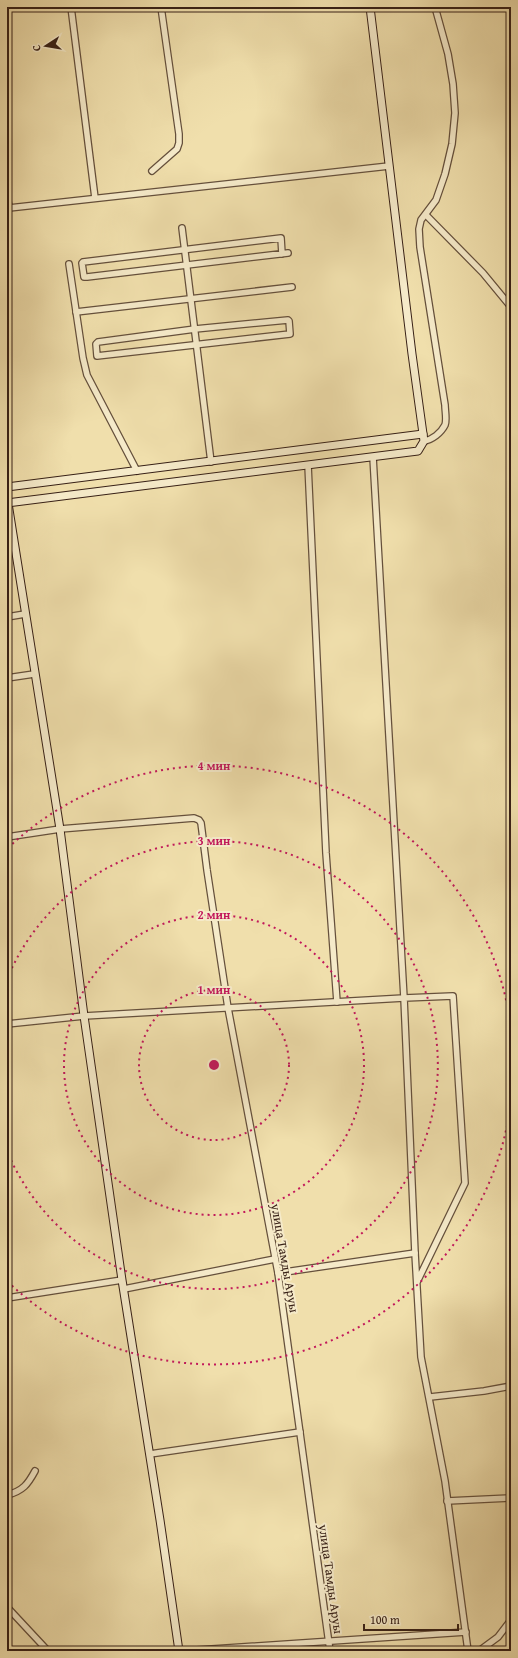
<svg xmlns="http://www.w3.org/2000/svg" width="518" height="1658" viewBox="0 0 518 1658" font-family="'Gentium Book Plus',serif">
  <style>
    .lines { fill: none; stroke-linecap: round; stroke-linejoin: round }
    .street-casing { stroke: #65503c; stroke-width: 8 }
    .secondary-casing { stroke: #372016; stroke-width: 9 }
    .street { stroke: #f5eac9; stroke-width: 5.5 }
    .secondary { stroke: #f5eac9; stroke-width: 7 }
    .ring { fill: none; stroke: #c2185b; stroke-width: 2; stroke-dasharray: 2 4 }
    .labels { text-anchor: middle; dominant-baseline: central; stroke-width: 4; stroke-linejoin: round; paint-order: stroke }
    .street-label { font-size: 13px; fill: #372016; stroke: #f5eac9 }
    .centre { fill: #c2185b; stroke: #f5eac9; stroke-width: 2 }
    .ring-label { font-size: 12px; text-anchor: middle; font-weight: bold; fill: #c2185b; stroke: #f5eac9; stroke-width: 4; stroke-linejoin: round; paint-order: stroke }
  </style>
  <rect width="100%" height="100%" fill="#f0dfac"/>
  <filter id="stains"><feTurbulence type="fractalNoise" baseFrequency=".005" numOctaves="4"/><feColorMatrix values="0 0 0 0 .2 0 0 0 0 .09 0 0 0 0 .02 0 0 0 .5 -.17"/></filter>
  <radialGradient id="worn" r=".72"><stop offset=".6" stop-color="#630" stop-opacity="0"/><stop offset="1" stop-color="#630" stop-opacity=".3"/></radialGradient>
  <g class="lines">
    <!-- street casing -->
    <g class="street-casing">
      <g id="street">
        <path d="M71,7L95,198"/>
        <path d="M152,171L177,149L179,143V134L161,7"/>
        <path d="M7,194L9,208L389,166"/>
        <path d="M426,215L483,273L511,307"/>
        <path d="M182,228L211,462"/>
        <path d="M282,254L281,238L83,262L82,263L84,277H87L288,253"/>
        <path d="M69,264L83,358L87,375L137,471"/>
        <path d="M76,312L292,287"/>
        <path d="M288,320L289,321L290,334L97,356L96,344L98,342L195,329Z"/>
        <path d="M424,441C432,440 441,433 445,425C447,420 445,411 445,405L420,247L419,229L421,220L436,200L445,174L452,144L455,113L453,84L448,54L435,7"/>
        <path d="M308,465L326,853L337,1002"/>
        <path d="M7,617L25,614"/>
        <path d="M7,678L34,674"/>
        <path d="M7,837L60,829L194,818L199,820L201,823L207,870L228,1008L278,1273L330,1651"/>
        <path d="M7,1024L84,1016L404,998L373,457"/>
        <path d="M278,1273L415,1253"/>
        <path d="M417,1282L465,1183L453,996L404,998L415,1253L421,1357L445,1481L468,1651"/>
        <path d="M124,1289L275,1259"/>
        <path d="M7,1298L122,1280"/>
        <path d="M430,1397L484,1391L511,1386"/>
        <path d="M150,1454L300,1432"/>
        <path d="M7,1495C23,1491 28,1484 35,1471"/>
        <path d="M447,1501L511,1498"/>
        <path d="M7,1607L48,1651"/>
        <path d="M182,1651L466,1632"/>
        <path d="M479,1651L498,1637L511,1620"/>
      </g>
    </g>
    <!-- secondary casing -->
    <g class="secondary-casing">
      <g id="secondary">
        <path d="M7,487L423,434"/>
        <path d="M7,497L60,829L84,1016L122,1280L160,1520L179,1651"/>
        <path d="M7,503L418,451L424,441L412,354L370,7"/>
      </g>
    </g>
    <!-- street -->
    <use href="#street" class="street"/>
    <!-- secondary -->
    <use href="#secondary" class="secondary"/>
  </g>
  <!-- distance rings -->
  <g class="ring">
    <circle cx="214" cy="1065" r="75"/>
    <circle cx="214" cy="1065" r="150"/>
    <path d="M7 979A224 224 0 1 1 7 1151"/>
    <path d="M511 1101A299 299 0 0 1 8 1282M8 848A299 299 0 0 1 511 1029"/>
  </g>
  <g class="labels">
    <!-- street labels -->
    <g class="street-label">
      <text transform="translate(285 1258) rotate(80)">улица Тамды Аруы</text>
      <text transform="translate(331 1579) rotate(82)">улица Тамды Аруы</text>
    </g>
  </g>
  <circle cx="214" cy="1065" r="6" class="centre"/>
  <g class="ring-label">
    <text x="214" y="770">4 мин</text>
    <text x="214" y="845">3 мин</text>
    <text x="214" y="919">2 мин</text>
    <text x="214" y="994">1 мин</text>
  </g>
  <!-- margin -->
  <rect width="518" height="1658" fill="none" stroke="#f0dfac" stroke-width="24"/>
  <rect x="8" y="8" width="502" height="1642" fill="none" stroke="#372016" stroke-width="2"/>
  <rect x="12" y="12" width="494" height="1634" fill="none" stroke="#372016"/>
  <!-- north arrow -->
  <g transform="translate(46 46) rotate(258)" stroke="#f5eac9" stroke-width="3" paint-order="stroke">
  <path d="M0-3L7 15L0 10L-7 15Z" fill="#372016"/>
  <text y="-6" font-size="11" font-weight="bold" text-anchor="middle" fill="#372016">С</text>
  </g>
  <!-- scale -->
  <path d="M364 1624v6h94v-6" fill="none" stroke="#372016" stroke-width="2"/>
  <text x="370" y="1624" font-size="12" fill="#372016" stroke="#f5eac9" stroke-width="3" paint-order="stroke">100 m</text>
  <rect width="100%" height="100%" filter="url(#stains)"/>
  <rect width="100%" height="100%" fill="url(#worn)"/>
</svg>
